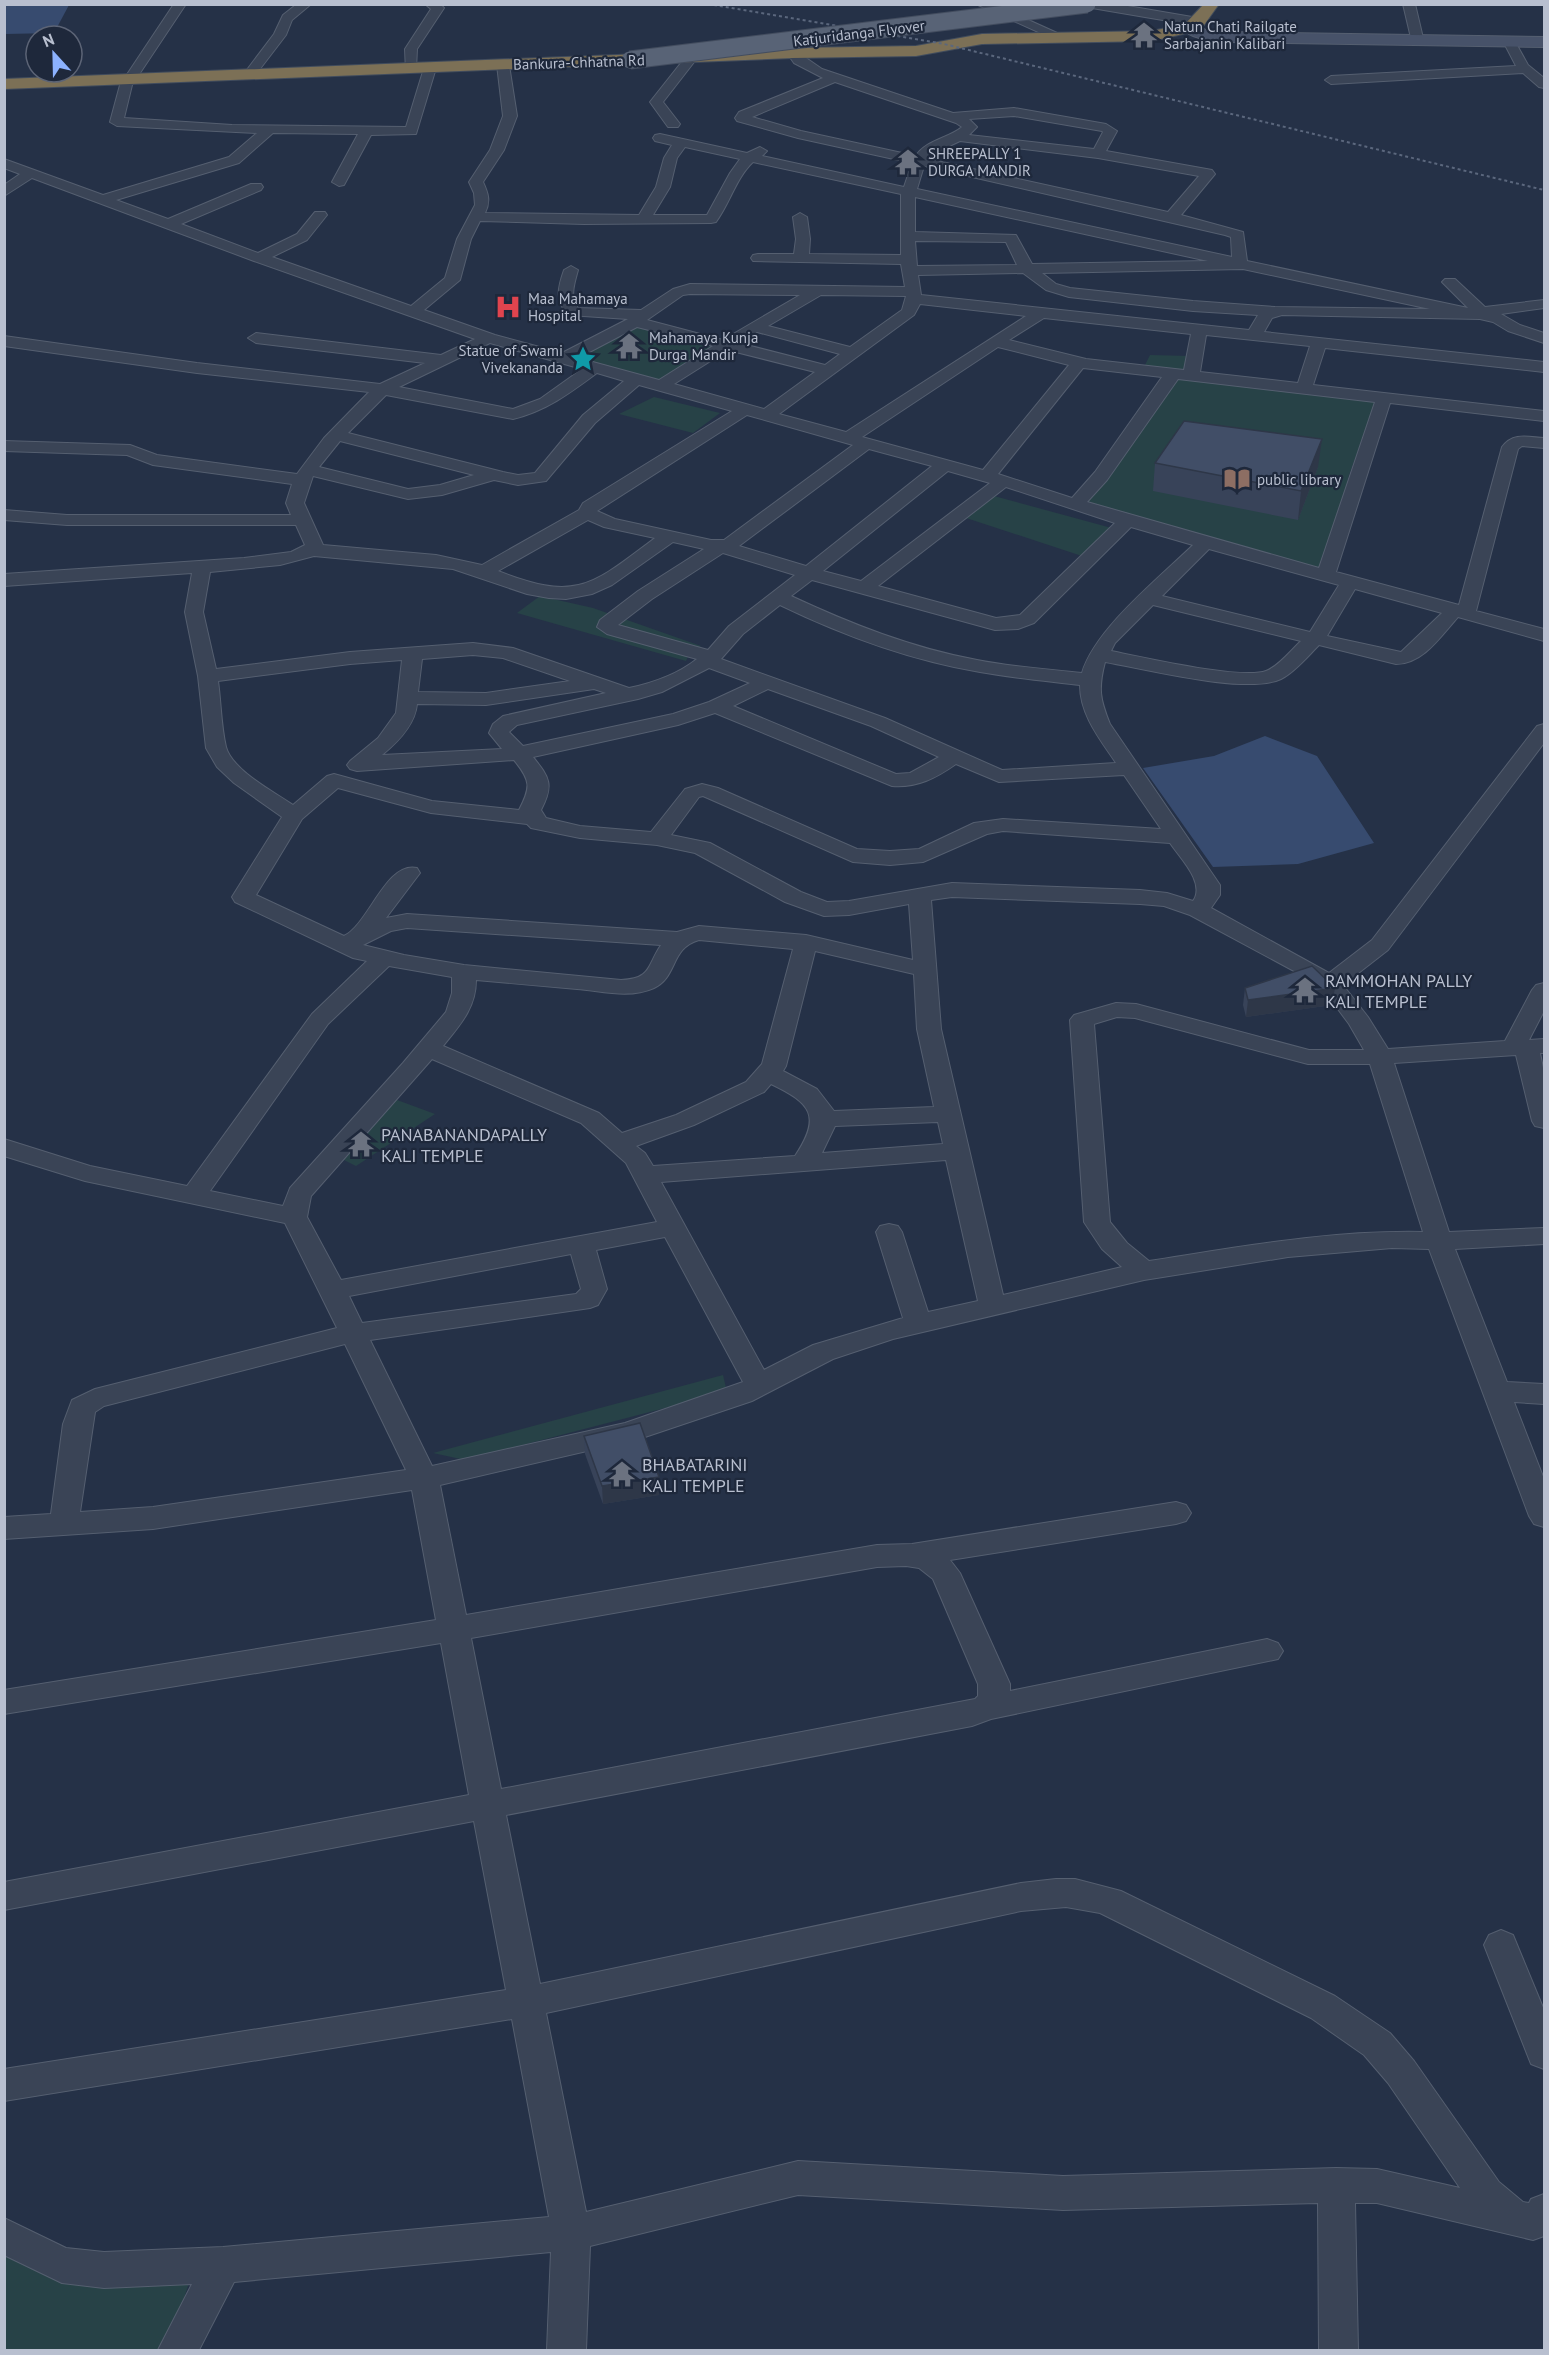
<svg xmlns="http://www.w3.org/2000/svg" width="1549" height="2355" viewBox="0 0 1549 2355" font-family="'PT Sans',sans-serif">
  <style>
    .green { fill: #274247 }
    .water { fill: #374b6f }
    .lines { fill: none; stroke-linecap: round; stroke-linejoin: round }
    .street-casing { stroke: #555f70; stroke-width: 2 }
    .secondary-casing { stroke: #555f70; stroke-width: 2 }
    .highway-casing { stroke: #414c5d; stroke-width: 2 }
    .street { fill: #3a4456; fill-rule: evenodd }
    .secondary { fill: #475269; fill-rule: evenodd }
    .highway { fill: #7c7056; fill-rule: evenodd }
    .rail { stroke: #5b677d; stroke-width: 2; stroke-dasharray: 3 3; stroke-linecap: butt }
    .primary-bridge-casing { stroke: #434d5f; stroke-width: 19; stroke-linecap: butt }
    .primary-bridge { stroke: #586376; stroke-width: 17 }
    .wall { fill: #384359 }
    .shaded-wall { fill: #2e3748 }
    .building { fill: #414e67; stroke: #2e3748; stroke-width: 1.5 }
    .labels { text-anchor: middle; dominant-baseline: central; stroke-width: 4.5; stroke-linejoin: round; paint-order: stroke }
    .far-poi-label { font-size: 15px; fill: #b8bfcf; stroke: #1e283b; text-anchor: start }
    .far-street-label { font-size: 15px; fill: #b8bfcf; stroke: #1e283b }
    .poi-label { font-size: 18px; fill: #b8bfcf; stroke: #1e283b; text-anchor: start }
  </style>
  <rect width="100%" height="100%" fill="#253147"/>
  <!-- green -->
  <g class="green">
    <path d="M635,324L719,347L656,389L568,359Z"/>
    <path d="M1150,355L1190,356L1187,374L1143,369Z"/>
    <path d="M1179,377L1377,400L1349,475L1340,517L1320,578L1077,509Z"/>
    <path d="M654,397L720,413L693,433L619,414Z"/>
    <path d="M983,493L1119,530L1085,557L957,515Z"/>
    <path d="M540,596L593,608L701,646L690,652L686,661L517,613Z"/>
    <path d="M389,1097L435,1114L356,1166L332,1154Z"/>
    <path d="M723,1375L727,1392L465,1460L433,1453Z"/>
    <path d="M5,2243L191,2276L168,2350H5Z"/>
  </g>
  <!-- water -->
  <g class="water">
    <path d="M4,5L5,4L69,5L54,33L5,34Z"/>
    <path d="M1265,736L1317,756L1374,843L1298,864L1213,867L1143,768L1214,756Z"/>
  </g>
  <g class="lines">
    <!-- street casing -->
    <g class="street-casing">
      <g id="street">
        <path d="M174,4H186L132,85L124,118L232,125L406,127L424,68L430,64L434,65L436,68L416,134L371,135L344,185L339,186L332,182L358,134L273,133L239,163L116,200L168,219L251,184H261L263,187L261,190L181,224L258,253L297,234L315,212H325L327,215L307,240L272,257L411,306L445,278L457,239L475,205L474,193L469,182L490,150L503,116L497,65L503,61L509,65L517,116L504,150L483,182C488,193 491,201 485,213L639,215L656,187L664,158L672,145L655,141L653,138L655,135L660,134L747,153L760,147L767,151L762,156L904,187L912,163L798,138L737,121L735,118L739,112L823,78L794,63L787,53L793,49L822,69L953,113L1014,108L1106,124L1117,131L1106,151L1212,170L1215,174L1181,215L1243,232L1247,261L1468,308L1442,282L1445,279H1455L1485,307L1544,300V308L1501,314L1520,325L1544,333V343L1508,331L1493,322L1480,319L1282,315L1272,318L1264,332L1544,362V372L1325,348L1313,385L1544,411V421L1390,403L1336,572L1459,605L1502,447C1513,432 1528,437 1544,438V448L1522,446L1518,449L1476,611L1544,629V641L1458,617C1441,636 1423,664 1396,664L1319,645C1308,656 1295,672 1281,679C1246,695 1146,669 1105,662C1098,689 1100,699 1110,724L1220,885V895L1211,908L1329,973L1372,940L1537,726L1544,724V743L1388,950L1343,985L1368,1017L1388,1049L1505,1041L1532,990L1536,985L1544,983V1011L1529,1040L1544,1039V1053H1540L1544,1073V1128L1535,1126L1532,1121L1516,1055L1394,1063L1449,1232L1544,1228V1244L1455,1249L1507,1382L1544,1384V1404L1514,1402L1544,1479V1527L1534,1524L1529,1516L1429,1249L1392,1248L1288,1257L1144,1280L893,1339L833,1359L752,1401L639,1439L440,1485L466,1615L877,1545L912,1544L1176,1502L1186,1505L1191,1513L1186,1521L1176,1524L950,1560L960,1573L1010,1684V1691L1267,1639L1278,1643L1283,1651L1278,1659L991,1719L972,1726L506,1815L540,1984L1021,1883L1056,1879H1075L1121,1891L1335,1996L1390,2033L1414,2061L1499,2182L1523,2202L1529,2203L1531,2199L1544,2194V2236L1533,2240L1377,2203H1355L1358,2350H1319L1318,2203L1063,2210L798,2195L590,2246L586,2350H547L551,2252L234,2282L199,2350H158L192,2284L104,2288L62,2283L4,2255V2218L66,2248L104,2252L223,2247L549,2217L512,2019L4,2101V2069L506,1990L474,1821L4,1910V1882L469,1795L441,1643L4,1714V1690L436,1620L412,1490L153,1529L4,1539V1517L51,1514L63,1424L72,1400L95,1389L337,1328L285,1223L85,1181L4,1156V1139L90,1166L187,1186L312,1014L367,961L353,958L235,902L232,897L282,817L234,783L217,767L206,748L198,676L185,612L192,573L4,586V574L244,558L291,552L305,545L296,525H67L4,520V510L67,515H291L286,503L292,484L153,465L127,455L4,451V441L130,445L157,455L297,474L324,438L369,392L197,373L4,346V336L197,363L380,384L425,363L256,343L248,338L256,333L441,355L475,339L254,261L32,178L4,196V185L20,174L4,168V159L103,195L229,157L257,133L117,126L110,122L120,85ZM835,82L956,123L962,127C949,138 924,141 916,156L801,131L752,117ZM1014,116L1102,131L1103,132L1094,149L969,135L977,127L969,119ZM960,141L1098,158L1199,176L1168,212L928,159L930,155ZM685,147L740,159L730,173L707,215H653L670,187L677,158ZM753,162L901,194V255L809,254L810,239L807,217L800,213L793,217L796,239L794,254H758L753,255L751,258L753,261L901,264L905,287L690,284L673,289L641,310L578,308C569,296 575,282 578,270L571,266L564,270C558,287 554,302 569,315L628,319L562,353L495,335L424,310L460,280L471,239L480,221L584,224L711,223L716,222C730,203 736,178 753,162ZM924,166L1225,235L1231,237L1232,257L917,189ZM915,197L1208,261L1032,264L1016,235L915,232ZM915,241L1006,242L1017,265L917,266ZM1243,269L1430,309L1275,307L1193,301L1070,288L1056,284L1042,273ZM1023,273L1046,290L1069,297L1193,311L1258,315L1249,330L921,295L918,275ZM690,294L800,295L723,340L647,320L683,295ZM821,295L906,296L902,310L850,347L768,326ZM920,304L1026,316L846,432L779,414L914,315ZM1044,318L1191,334L1184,370L1086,359L1009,340ZM637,327L713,346L659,380L578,358ZM757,332L840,354L825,365L739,343ZM1206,335L1310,346L1298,383L1200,372ZM490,343L582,369L540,399L513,409L399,387ZM998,347L1069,365L983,470L862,437ZM728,350L815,372L764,409L674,384ZM1083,368L1162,377L1095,472L1072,498L998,474ZM597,373L624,381L583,415L535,473L518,475L503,472L348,433L386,395L513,419C546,411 570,393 597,373ZM1178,379L1375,402L1319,568L1087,502L1107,480ZM639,385L732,411L583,503L579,510L482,565L436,555L323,545L304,503L313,476L408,499L442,495L494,480L518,485L546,481L595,423ZM747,415L853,445L724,540H711L615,519L597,511ZM340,441L474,475L440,485L408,489L319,467ZM869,449L932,466L806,566L739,546ZM948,471L990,483L861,581L823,571ZM1006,487L1115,523L1020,615L996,618L878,586ZM588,520L604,527L655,538C591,586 577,602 498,571ZM1131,527L1193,545C1159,578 1095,629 1082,673C1047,669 1012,667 977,660C912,648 851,624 791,596L812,580L995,630L1018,629L1034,623ZM673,542L704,549L638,591L600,620L597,627L607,634L697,659C678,674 653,683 629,688L513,648L473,643L350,652L216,669L203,612L210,572L280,565L314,556L453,569L527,594L549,598L566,599L592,594L612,585ZM1209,549L1339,585L1310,632L1162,596ZM723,553L795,575L729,626L708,650L618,625L652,599ZM1355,589L1442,613L1401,652L1327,636ZM780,605C844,636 910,660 980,672C1013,678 1047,681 1080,685C1080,715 1100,739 1116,763L1002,770L885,718L721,659L743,634ZM1153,605L1301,641C1291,650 1279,666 1266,671C1241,680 1142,657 1111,651L1115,643ZM473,655L503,658L570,681L486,693L418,692L422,659ZM402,660L396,713L378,738L350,761L347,765L350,769L357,771L514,760C531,781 531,787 519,810L432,801L334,774L327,776L293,805C274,792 232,770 226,747C221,726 221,702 218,681L350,664ZM709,668L750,683L709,702L673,714L523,746L509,732L517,725L638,699L662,692ZM594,689L606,693L503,716L493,724L489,733L502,749L382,755C398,742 415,725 417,704L486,705ZM768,689L871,726L939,757L910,773L896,774L733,706ZM715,713L892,786C917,788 936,778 956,764L999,782L1124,775L1161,829L1003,819L974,823L919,849L890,851L857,849L718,788L702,784L685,789L651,832L580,826L546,818L541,810C554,785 550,778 533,757L678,725ZM338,788L431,813L527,824L531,828L580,838L657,845L695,853L785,902L824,916L849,915L909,904L913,960L806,935L699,926L677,932L407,914L386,918L420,873L417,868C386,861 369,924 344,936L256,895L302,819ZM703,796L853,862L890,865L923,862L987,834L1003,831L1170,843C1180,858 1206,883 1193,901L1167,893L1140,890L952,883L849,901L827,902L801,892L710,843L671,835L699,797ZM952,897L1140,904L1164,906L1190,915L1307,978L1329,997L1349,1024L1364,1050H1309L1136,1004L1116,1003L1074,1015L1070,1020L1084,1222L1102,1249L1122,1267L1003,1295L941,1029L931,900ZM407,928L661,945C647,965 652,979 621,980L464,965L404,955L363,945L391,931ZM699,940L793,949L762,1064L746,1082L676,1115L622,1133L599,1113L443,1046C460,1025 476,1008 476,980C509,983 543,986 577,989C602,991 629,999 654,988C678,977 670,948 699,940ZM815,951L914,974L917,1029L934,1107L834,1111L817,1089L783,1071L786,1066ZM389,966L452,977V993L446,1012L403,1063L290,1188L283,1206L210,1191L328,1024ZM1117,1017L1135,1018L1308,1064H1370L1423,1232C1331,1230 1240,1247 1149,1261L1127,1243L1110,1222L1094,1024ZM432,1059L581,1123L626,1163L657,1222L341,1280L307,1217L311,1196ZM771,1084C811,1103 822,1116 795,1156L653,1166L645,1153L636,1146L694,1125L764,1092ZM938,1122L943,1144L822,1153L835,1126ZM946,1160L978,1301L928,1312L902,1232L898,1226L889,1224L880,1226L876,1232L903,1318L813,1345L764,1370L661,1182ZM665,1237L743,1382L625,1423L432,1466L370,1340L590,1308L598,1305L607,1289L596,1250ZM571,1254L581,1289L576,1294L362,1323L349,1296ZM345,1344L406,1470L153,1507L80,1512L95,1412L104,1406ZM906,1566L919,1568L933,1579L978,1684V1696L975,1699L501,1789L471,1638L877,1567ZM1066,1907L1100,1913L1311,2018L1364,2055L1388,2083L1460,2188L1377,2169L1336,2168L1063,2176L798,2161L586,2212L546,2013L1021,1911Z"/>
        <path d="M297,4L310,5L292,20L286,35L253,78H245L243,75L274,34L283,15Z"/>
        <path d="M425,4H440L444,8L417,49L416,69L414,72H406L405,49L431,9Z"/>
        <path d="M976,4H993L1066,37L1060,41L1056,40Z"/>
        <path d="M1086,4H1116L1198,18L1204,22L1198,26L1092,8Z"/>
        <path d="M1403,4H1415L1423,38L1421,41H1413L1411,38Z"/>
        <path d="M1509,37L1513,38L1528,65L1544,78V88L1539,87L1523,73L1331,84L1325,80L1331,76L1516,66L1503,41Z"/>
        <path d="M692,53L698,57L663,102L680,124L678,127H668L650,102L688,54Z"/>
        <path d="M1501,1930L1513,1935L1544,2010V2069L1531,2064L1484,1945L1489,1935Z"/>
      </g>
    </g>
    <!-- secondary casing -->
    <g class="secondary-casing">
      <path id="secondary" d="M1190,23L1208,31L1229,32L1544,37V47L1229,42C1213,40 1193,41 1182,28L1184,25Z"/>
    </g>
    <!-- highway casing -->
    <g class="highway-casing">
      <path id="highway" d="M1204,4H1219L1204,25L1196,31L1152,41L982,44L916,56L793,58L4,89V79L793,48L916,46L982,34L1152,31L1185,24Z"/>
    </g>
    <!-- street -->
    <use href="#street" class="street"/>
    <!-- secondary -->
    <use href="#secondary" class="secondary"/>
    <!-- highway -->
    <use href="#highway" class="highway"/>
    <!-- rail -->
    <path class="rail" d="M708,4L944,44L1544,190"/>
    <!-- primary-bridge casing -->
    <g class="primary-bridge-casing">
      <path id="primary-bridge" d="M630,60L1087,4"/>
    </g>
    <!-- primary-bridge -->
    <use href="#primary-bridge" class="primary-bridge"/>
  </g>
  <!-- wall -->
  <g class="wall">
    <path d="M1155,463L1318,467L1298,520L1153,491Z"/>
    <path d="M1245,988L1332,1005L1246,1017L1243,1005Z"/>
    <path d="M584,1436L659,1495L603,1504L585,1454Z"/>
  </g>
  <!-- shaded-wall -->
  <g class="shaded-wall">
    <path d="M1322,439L1318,467L1298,520L1301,491Z"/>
    <path d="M1335,988L1332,1005L1246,1017L1248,1000Z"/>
    <path d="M659,1477V1495L603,1504L602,1486Z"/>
  </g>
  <!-- building -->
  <g class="building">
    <path d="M1184,421L1322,439L1301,491L1155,463Z"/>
    <path d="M1312,966L1335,988L1248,1000L1245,988Z"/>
    <path d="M640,1423L659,1477L602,1486L584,1436Z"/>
  </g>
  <!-- icons -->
  <defs>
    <g id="temple-bare" transform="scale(2.07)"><path d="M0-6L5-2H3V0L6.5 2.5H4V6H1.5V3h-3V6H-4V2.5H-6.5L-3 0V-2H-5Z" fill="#6b7280" stroke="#1e283b" stroke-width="2.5" paint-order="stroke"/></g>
    <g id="hospital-bare" transform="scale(2.07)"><path d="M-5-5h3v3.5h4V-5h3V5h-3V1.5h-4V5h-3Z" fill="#e0444e" stroke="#1e283b" stroke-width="2.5" paint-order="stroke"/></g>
    <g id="sight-bare" transform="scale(2.07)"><path d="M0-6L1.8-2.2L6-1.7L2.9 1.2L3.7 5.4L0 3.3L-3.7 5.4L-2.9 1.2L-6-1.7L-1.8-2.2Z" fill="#0f9aa8" stroke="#1e283b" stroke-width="2.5" paint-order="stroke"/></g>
    <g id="library-bare" transform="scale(2.07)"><path d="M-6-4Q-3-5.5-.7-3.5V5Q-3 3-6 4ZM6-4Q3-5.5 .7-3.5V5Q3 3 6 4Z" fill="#8d6e63" stroke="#1e283b" stroke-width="2.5" paint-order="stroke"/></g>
  </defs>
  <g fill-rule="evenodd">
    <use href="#temple-bare" x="1144" y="35"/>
    <use href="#temple-bare" x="908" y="162"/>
    <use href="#hospital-bare" x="508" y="307"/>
    <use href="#temple-bare" x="629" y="346"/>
    <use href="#sight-bare" x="583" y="359"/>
    <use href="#library-bare" x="1237" y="479"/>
    <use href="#temple-bare" x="1305" y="990"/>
    <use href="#temple-bare" x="361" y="1144"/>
    <use href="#temple-bare" x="622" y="1474"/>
  </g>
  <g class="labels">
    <!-- far-poi labels -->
    <g class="far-poi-label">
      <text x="1164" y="26">Natun Chati Railgate<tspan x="1164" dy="17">Sarbajanin Kalibari</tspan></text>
      <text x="928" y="153">SHREEPALLY 1<tspan x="928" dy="17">DURGA MANDIR</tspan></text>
      <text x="528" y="298">Maa Mahamaya<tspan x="528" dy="17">Hospital</tspan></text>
      <text x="649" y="337">Mahamaya Kunja<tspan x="649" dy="17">Durga Mandir</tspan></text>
      <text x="563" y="350" text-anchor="end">Statue of Swami<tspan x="563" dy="17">Vivekananda</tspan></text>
      <text x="1257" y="479">public library</text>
    </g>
    <!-- far-street labels -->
    <g class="far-street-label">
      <text transform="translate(859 33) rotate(-7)">Katjuridanga Flyover</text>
      <text transform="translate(579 62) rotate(-2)">Bankura-Chhatna Rd</text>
    </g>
    <!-- poi labels -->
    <g class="poi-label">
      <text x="1325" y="980">RAMMOHAN PALLY<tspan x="1325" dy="21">KALI TEMPLE</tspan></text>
      <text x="381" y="1134">PANABANANDAPALLY<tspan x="381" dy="21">KALI TEMPLE</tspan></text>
      <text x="642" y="1464">BHABATARINI<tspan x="642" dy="21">KALI TEMPLE</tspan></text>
    </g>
  </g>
  <!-- border -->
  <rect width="1549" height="2355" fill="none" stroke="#b8bfcf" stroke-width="12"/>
  <!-- north arrow -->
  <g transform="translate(54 54) rotate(338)"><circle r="28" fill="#1e283b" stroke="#5c6476" stroke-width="1.5"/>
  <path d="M0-4.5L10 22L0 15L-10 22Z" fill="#8cb2ff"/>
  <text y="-9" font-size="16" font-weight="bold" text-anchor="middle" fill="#b8bfcf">N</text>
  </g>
</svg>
